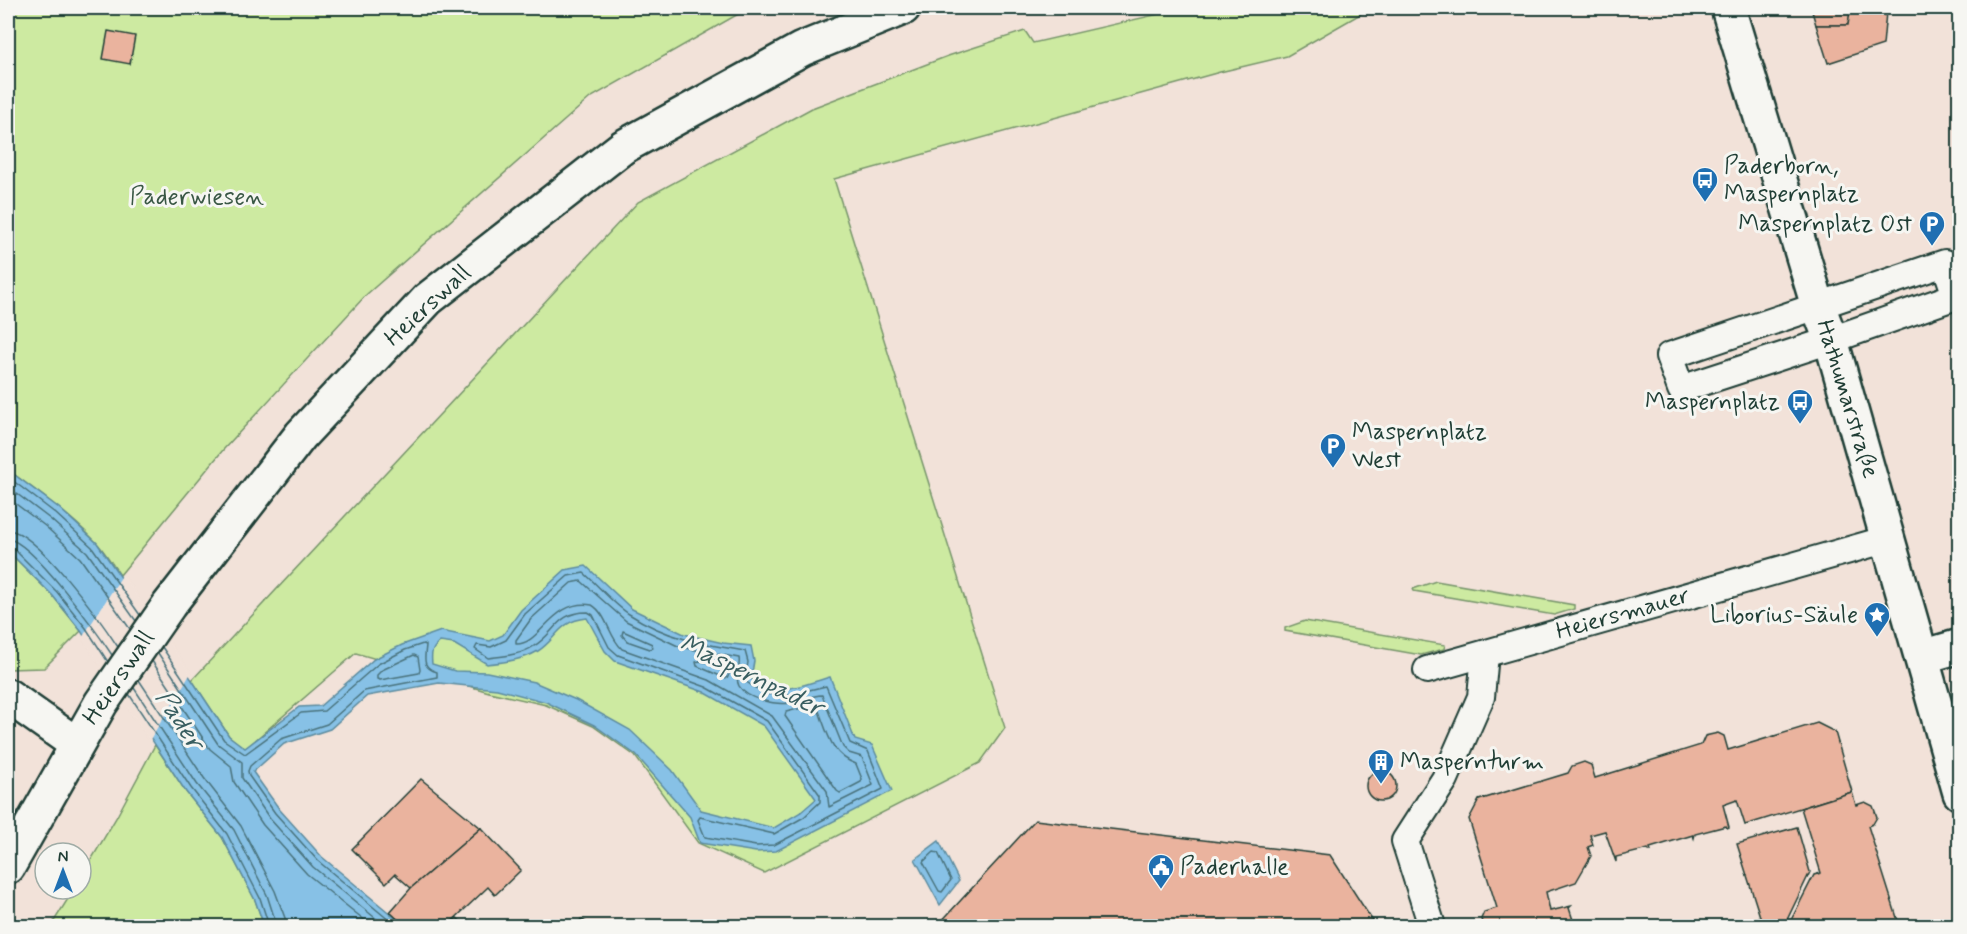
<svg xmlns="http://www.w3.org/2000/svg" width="1967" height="934" viewBox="0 0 1967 934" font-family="Mynerve,sans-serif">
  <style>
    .green { fill: #cdeaa1; stroke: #76946a; stroke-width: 1.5 }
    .water { fill: #87c1e6; stroke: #5d8c9f; stroke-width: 1.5; fill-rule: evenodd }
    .pier { fill: #f2e2d9 }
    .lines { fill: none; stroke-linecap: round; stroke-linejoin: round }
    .shore { stroke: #49727b; stroke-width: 1.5 }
    .building { fill: #eab39e; stroke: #1f3d34; stroke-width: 1.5 }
    .service-casing { stroke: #1f3d34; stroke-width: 30 }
    .minor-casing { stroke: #1f3d34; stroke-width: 38 }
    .secondary-casing { stroke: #1f3d34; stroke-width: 38 }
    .service { stroke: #f6f6f2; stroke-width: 26 }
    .minor { stroke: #f6f6f2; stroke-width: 33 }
    .secondary { stroke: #f6f6f2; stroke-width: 33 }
    .labels { text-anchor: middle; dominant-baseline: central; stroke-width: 6; stroke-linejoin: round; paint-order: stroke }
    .poi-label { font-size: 24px; fill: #1f3d34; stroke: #f6f6f2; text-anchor: start }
    .park-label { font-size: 24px; fill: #395744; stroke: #f6f6f2 }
    .street-label { font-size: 24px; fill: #1f3d34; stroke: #f6f6f2 }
    .water-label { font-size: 26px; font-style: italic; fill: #395e60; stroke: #f6f6f2 }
  </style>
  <rect width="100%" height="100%" fill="#f2e2d9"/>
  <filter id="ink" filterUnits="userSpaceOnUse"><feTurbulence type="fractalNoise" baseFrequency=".0167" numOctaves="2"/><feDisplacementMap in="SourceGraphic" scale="12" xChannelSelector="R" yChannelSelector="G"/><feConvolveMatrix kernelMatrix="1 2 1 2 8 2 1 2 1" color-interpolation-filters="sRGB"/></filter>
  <g filter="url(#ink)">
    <!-- green -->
    <g class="green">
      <path d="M8,8H749L590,98L367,294L223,450L120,575C112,564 105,551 95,541C69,514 38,492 8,470Z"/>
      <path d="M1168,8H1371L1287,56L1220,72L834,179L1005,728L980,763L764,873L698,843L635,756L593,726L546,705L489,692L356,653L245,749L229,736L192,680L638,202L812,108L948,56L1025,31L1033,43L1168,12Z"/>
      <path d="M8,551L53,596L81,631L44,668L8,669Z"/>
      <path d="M1436,581L1574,605V609L1554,615L1414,591L1413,589Z"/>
      <path d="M1305,621L1445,645L1444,649L1421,655L1285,631V628Z"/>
      <path d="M155,745L186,792L222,837L255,900L264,926H51L74,889H81V877L116,818Z"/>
    </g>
    <!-- water -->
    <g class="water">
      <path d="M8,470L59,508L97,543L192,680L229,736L245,748L299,707L320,706L374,659L402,645L441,631L490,641L503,635L521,610L565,570L586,566L632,609L684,634L723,643L751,646L754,661L751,679C781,697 799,686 830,677L855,740L872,745L892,791L776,851L756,852L700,843L690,817L636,755L594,725L546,702L497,689L439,683L367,696L330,729L284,744L253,772L280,810L322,857L405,926H264L255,900L222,837L186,792L81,631L53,596L8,551ZM587,618L605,651L615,661L704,692L764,726L816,799L801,812L774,828L701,810L672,770L630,730L576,700L534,682L487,672L455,671L432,664C431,654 431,649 440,642L454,644L487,664C504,662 523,660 538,651C558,638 558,621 587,618Z"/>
      <path d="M939,841L959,881L940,905L915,859Z"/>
    </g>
    <!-- pier -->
    <path class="pier" d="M123,574L191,673L149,741L82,638Z"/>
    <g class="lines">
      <!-- shore -->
      <g class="shore">
        <path d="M8,477L55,513L92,547L140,615"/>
        <path d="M8,487L50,519L87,552L136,621"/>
        <path d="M8,498L45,526L80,558L130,629"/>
        <path d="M8,530C37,531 101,621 118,647"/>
        <path d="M8,539C32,541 97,632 112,655"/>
        <path d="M8,547L14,549L57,592L86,628L108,662"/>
        <path d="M584,573C599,586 613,604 629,614C668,639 702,644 745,651L748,662L745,681L764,694L788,695L826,686L850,743L868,751L883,789L774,845L756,846L705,837L698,820L700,817L774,834L804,817L820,802V795L767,721L706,687L618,655L609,647L593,615L588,612C556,612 556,633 534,646C521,655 504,656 488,658L475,649L477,645L491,647L506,640L525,614L568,576Z"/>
        <path d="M581,581L626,621L680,647L739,658C741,667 734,677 739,686C747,700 776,705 790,703C801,702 811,695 822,695L843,747L849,753L862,757L873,785L829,807L827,791L772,716L709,680L622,649C609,637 607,614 592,605C552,598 541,645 516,644V640L531,619L571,583Z"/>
        <path d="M623,631L652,644L653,648L650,649L627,641L622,635Z"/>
        <path d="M162,647L224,740L245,754L301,713L324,711L378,664L405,650L423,644L426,645C425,659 421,667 437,672V677L364,691L327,724L281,739L250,766L248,771L249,776L275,813L318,861L396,926"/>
        <path d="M158,653L218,744L242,762V778L270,819L313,867L385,926"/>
        <path d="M414,655L418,657L420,670L419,673L380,680L377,679V675L382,670Z"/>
        <path d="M152,661L210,749L231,766L234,782L263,825L307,874L372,926"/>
        <path d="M700,661L728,666L730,669L728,677L725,678L697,666L696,662Z"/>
        <path d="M139,680L204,778L241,826L275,891L285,918L286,926"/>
        <path d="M134,688L197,784L234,830L267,895L277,926"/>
        <path d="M129,694L191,788L227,834L260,898L269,926"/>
        <path d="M814,705L817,706C827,730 830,755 856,764L862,779L861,782L840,793L837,791L785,716L786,712Z"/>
        <path d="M934,852L938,853L951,880L942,892L939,891L923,862Z"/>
      </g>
    </g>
    <!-- building -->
    <g class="building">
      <path d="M1811,8H1887L1886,12H1850L1848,25H1816Z"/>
      <path d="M1850,12H1886L1883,45L1828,63L1816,25H1848Z"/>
      <path d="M108,31L135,36L130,64L103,59Z"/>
      <path d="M1817,723L1835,732L1852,792L1745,825L1737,800L1723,805L1729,827L1727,828L1726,826L1695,834L1694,838L1693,835L1650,848L1651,851H1649L1648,849L1616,857V862L1605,831L1590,835L1593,845L1588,847L1591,856L1576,882L1546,892L1550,911L1571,906L1569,908L1575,926H1483L1481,919L1484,912L1497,908L1469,819L1479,800L1568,773L1572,766L1584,762L1591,765L1595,778L1701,745L1705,736L1718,733L1724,736L1728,750Z"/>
      <circle cx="1381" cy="786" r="15"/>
      <path d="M421,779L481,828L411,888L395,874L386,883L352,849Z"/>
      <path d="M1852,792L1856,805L1865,802L1873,806L1877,817L1873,824L1868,826L1899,924L1893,926H1788L1814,875L1821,873L1801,808Z"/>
      <path d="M1035,820L1330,855L1376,926H937Z"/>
      <path d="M1797,827L1810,872L1784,926H1763L1737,844Z"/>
      <path d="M481,828L521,870L495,895L488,887L447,926H405L390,912L411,888Z"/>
      <path d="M457,918L464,924L468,926H447Z"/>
      <path d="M581,919L592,926H577Z"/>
    </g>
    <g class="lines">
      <!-- service casing -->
      <g class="service-casing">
        <g id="service">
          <path d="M1945,263L1956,296L1831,340L1681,389L1669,356Z"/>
          <path d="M1427,670L1888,539"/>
          <path d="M1432,926L1405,841L1445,779L1481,697L1485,654"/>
        </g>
      </g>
      <!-- minor casing -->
      <g class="minor-casing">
        <g id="minor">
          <path d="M1728,8L1818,306L1831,340L1960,793"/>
          <path d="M1922,657L1960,646"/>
          <path d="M8,696L76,744"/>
        </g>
      </g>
      <!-- secondary casing -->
      <g class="secondary-casing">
        <path id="secondary" d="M8,867L101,703L169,605L301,435L428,299L623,147L802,49L903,8"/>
      </g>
      <!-- service -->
      <use href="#service" class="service"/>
      <!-- minor -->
      <use href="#minor" class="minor"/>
      <!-- secondary -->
      <use href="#secondary" class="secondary"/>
    </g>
  </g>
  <!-- icons -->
  <defs>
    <g id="bus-pin" transform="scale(1.35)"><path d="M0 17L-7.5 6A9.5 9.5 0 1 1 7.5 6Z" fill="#1f6fb2" stroke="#f6f6f2"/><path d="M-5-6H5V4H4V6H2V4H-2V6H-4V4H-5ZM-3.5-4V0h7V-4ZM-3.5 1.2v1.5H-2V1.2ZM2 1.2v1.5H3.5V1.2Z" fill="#fff"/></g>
    <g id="parking-pin" transform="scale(1.35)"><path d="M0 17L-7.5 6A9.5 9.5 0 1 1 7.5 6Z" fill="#1f6fb2" stroke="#f6f6f2"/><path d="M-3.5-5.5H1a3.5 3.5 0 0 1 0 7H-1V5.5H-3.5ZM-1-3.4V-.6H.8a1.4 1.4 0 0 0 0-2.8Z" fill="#fff"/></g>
    <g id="sight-pin" transform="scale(1.35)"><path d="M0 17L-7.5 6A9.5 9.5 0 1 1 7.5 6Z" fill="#1f6fb2" stroke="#f6f6f2"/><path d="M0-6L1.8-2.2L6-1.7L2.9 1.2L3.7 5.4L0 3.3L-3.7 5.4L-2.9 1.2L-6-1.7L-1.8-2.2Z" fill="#fff"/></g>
    <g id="building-pin" transform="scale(1.35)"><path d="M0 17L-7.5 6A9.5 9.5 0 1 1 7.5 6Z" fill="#1f6fb2" stroke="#f6f6f2"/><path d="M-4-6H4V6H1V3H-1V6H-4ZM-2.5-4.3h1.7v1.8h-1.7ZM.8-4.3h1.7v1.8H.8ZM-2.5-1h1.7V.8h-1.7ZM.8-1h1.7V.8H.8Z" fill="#fff"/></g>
    <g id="civic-pin" transform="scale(1.35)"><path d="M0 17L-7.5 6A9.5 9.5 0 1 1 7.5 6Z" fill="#1f6fb2" stroke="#f6f6f2"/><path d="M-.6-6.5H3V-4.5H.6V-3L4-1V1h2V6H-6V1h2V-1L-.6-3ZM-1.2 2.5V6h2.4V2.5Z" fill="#fff"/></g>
  </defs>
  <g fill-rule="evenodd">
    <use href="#bus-pin" x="1705" y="180"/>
    <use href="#parking-pin" x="1932" y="224"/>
    <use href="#bus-pin" x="1800" y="402"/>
    <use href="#parking-pin" x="1333" y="446"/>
    <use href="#sight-pin" x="1877" y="615"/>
    <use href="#building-pin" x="1381" y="762"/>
    <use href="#civic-pin" x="1161" y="867"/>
  </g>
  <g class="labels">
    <!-- poi labels -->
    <g class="poi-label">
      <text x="1724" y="166">Paderborn,<tspan x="1724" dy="28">Maspernplatz</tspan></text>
      <text x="1912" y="224" text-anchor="end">Maspernplatz Ost</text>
      <text x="1780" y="402" text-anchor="end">Maspernplatz</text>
      <text x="1352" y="432">Maspernplatz<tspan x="1352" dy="28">West</tspan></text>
      <text x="1858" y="615" text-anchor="end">Liborius-Säule</text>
      <text x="1400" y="762">Maspernturm</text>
      <text x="1180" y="867">Paderhalle</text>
    </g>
    <!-- park labels -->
    <g class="park-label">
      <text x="197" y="197">Paderwiesen</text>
    </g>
    <!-- street labels -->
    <g class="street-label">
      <text transform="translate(428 306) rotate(-43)">Heierswall</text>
      <text transform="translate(1847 399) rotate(73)">Hathumarstraße</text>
      <text transform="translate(1623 614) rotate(-16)">Heiersmauer</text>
      <text transform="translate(119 678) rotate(-56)">Heierswall</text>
    </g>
    <!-- water labels -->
    <g class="water-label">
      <text transform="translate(751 676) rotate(26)">Maspernpader</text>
      <text transform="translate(179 720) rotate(57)">Pader</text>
    </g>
  </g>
  <!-- margin -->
  <rect width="1967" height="934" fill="none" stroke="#f6f6f2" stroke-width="30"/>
  <rect x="15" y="15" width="1937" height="904" fill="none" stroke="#1f3d34" stroke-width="2" filter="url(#ink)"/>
  <!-- north arrow -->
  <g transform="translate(63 871)"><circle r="28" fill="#f6f6f2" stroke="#a0aca6" stroke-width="1.5"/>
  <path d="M0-4.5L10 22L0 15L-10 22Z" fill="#1f6fb2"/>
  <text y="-9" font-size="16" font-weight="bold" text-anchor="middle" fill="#1f3d34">N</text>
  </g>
</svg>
